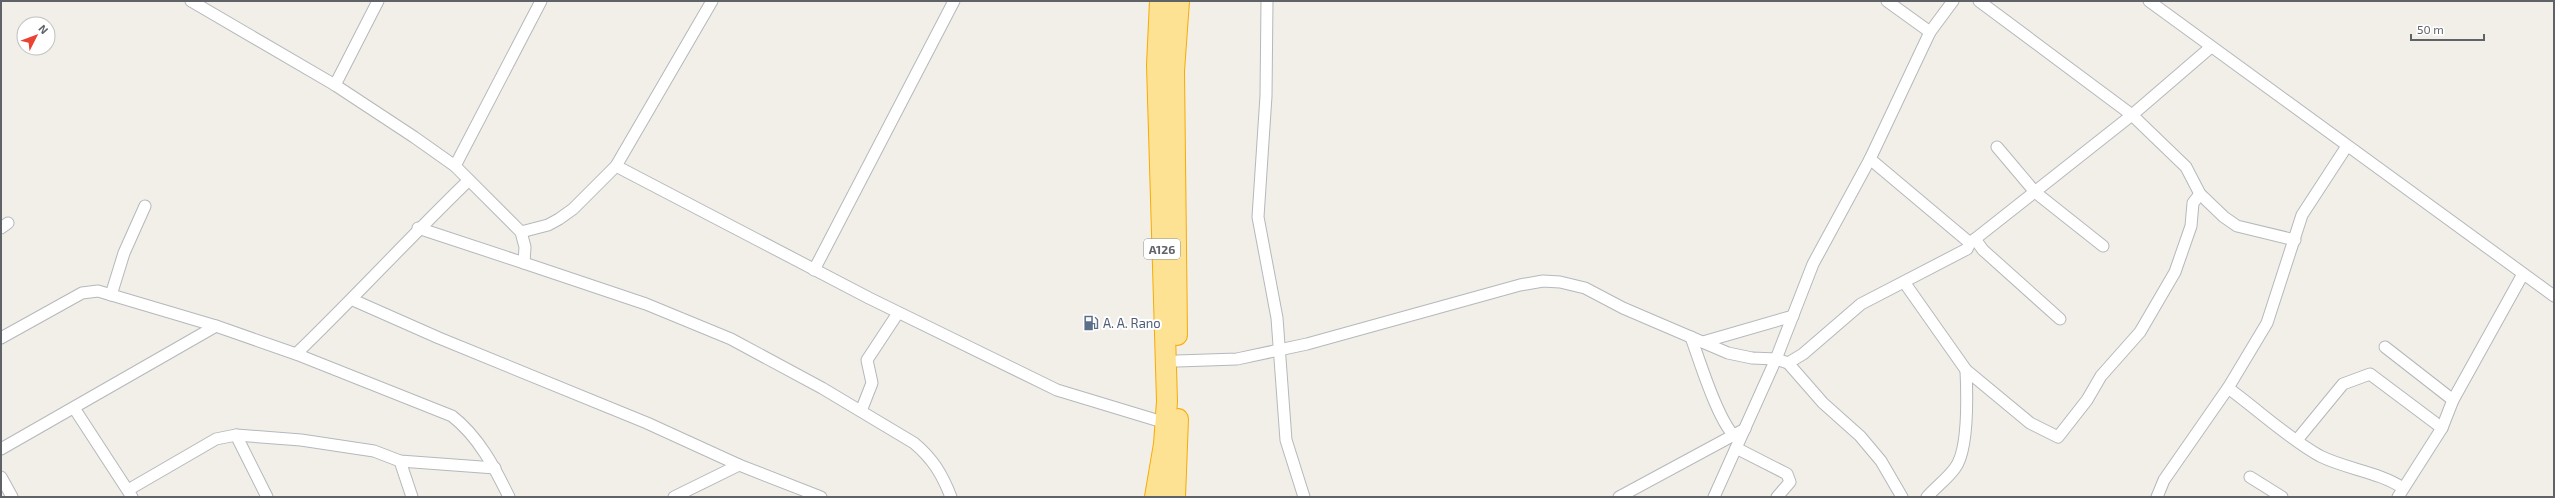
<svg xmlns="http://www.w3.org/2000/svg" width="2555" height="498" viewBox="0 0 2555 498" font-family="'Exo 2',sans-serif">
  <style>
    .lines { fill: none; stroke-linecap: round; stroke-linejoin: round }
    .street-casing { stroke: #b5b8bc; stroke-width: 13 }
    .highway-casing { stroke: #f9ab00; stroke-width: 22 }
    .street { stroke: #fff; stroke-width: 11 }
    .highway { stroke: #fde293; stroke-width: 20 }
    .labels { text-anchor: middle; dominant-baseline: central; stroke-width: 4; stroke-linejoin: round; paint-order: stroke }
    .shield { fill: #fff; stroke: #8f9295; stroke-width: 1 }
    .shield-label { font-size: 12px; font-weight: bold; fill: #5f6368 }
    .service-label { font-size: 13px; fill: #4e5e75; stroke: #fff; text-anchor: start }
  </style>
  <rect width="100%" height="100%" fill="#f1efe8"/>
  <g class="lines">
    <!-- street casing -->
    <g class="street-casing">
      <g id="street">
        <path d="M191,1L335,85L414,137L455,166L521,232L525,247L524,263L646,304L731,339L822,388L914,443C933,459 942,474 951,497"/>
        <path d="M1267,1L1266,96L1258,217L1277,318L1286,440L1304,497"/>
        <path d="M1887,1L1930,32"/>
        <path d="M1979,1L2132,115L2186,167L2200,194L2224,217L2237,226L2295,240"/>
        <path d="M2149,1L2554,296"/>
        <path d="M335,85L378,1"/>
        <path d="M1997,147L2035,192L2103,246"/>
        <path d="M1870,159L1970,243"/>
        <path d="M455,166L541,1"/>
        <path d="M616,166L869,298L1057,390L1166,423"/>
        <path d="M1,228L8,223"/>
        <path d="M418,228L524,263"/>
        <path d="M521,232L548,225L559,219L573,209L616,166L712,1"/>
        <path d="M1975,239L1983,250L2060,319"/>
        <path d="M814,270L954,1"/>
        <path d="M1904,282L1966,370L2030,423L2058,437L2087,400L2101,376L2140,332L2175,272L2191,226L2193,203L2200,194"/>
        <path d="M111,295L124,253L145,206"/>
        <path d="M353,300L439,338L647,423L739,465L821,497"/>
        <path d="M1691,337C1699,359 1720,428 1738,439"/>
        <path d="M1,338L82,293L98,291L216,326L296,354L452,416C478,436 495,468 509,497"/>
        <path d="M1703,342L1793,316"/>
        <path d="M2385,347L2453,400"/>
        <path d="M296,354C355,297 410,237 469,180"/>
        <path d="M1177,361L1237,359L1307,344L1520,285L1543,281L1560,282L1585,288L1623,308L1728,353L1752,358L1776,359L1788,363L1823,403L1860,436L1881,461L1902,497"/>
        <path d="M1788,363L1803,354L1861,304L1967,249L1970,243L2132,115L2211,47"/>
        <path d="M2228,388C2257,409 2289,439 2320,456C2346,469 2379,472 2403,488"/>
        <path d="M74,408L132,497"/>
        <path d="M861,411L872,383L867,360L898,313"/>
        <path d="M236,435L267,497"/>
        <path d="M2297,440L2343,384L2370,374L2442,428"/>
        <path d="M1736,448L1787,474L1790,482L1777,497"/>
        <path d="M1,449L216,326"/>
        <path d="M400,461L412,497"/>
        <path d="M1,477L12,497"/>
        <path d="M2250,477L2282,497"/>
        <path d="M128,490L216,439L236,435L301,440L374,451L400,461L495,468"/>
        <path d="M674,497L739,465"/>
        <path d="M1619,497L1745,429"/>
        <path d="M1714,497L1776,359L1813,264L1870,159L1930,32L1953,1"/>
        <path d="M1927,497C1936,487 1948,478 1955,468C1969,450 1967,392 1966,370"/>
        <path d="M2157,497L2164,480L2228,388L2267,323L2302,215L2347,146"/>
        <path d="M2398,497L2442,428L2453,400L2523,274"/>
      </g>
    </g>
    <!-- highway casing -->
    <g class="highway-casing">
      <g id="highway">
        <path d="M1177,335L1174,71L1179,1"/>
        <path d="M1155,497L1164,444L1167,401L1157,65L1160,1"/>
        <path d="M1175,497L1178,419"/>
      </g>
    </g>
    <!-- street -->
    <use href="#street" class="street"/>
    <!-- highway -->
    <use href="#highway" class="highway"/>
  </g>
  <!-- icons -->
  <defs>
    <g id="fuel-bare" transform="scale(1.2)"><path d="M-5.5-6h7V0h2V4h1.3V-2.5L3-4.5l.8-.8L6-3V5H2.5V1h-1V6h-7ZM-4.2-4.7v3.2H.2V-4.7Z" fill="#5c6f8a" stroke="#fff" stroke-width="2.5" paint-order="stroke"/></g>
  </defs>
  <g fill-rule="evenodd">
    <use href="#fuel-bare" x="1091" y="323"/>
  </g>
  <g class="labels">
    <!-- shield labels -->
    <rect class="shield" x="1144" y="239" width="36" height="20" rx="3"/>
    <g class="shield-label">
      <text x="1162" y="249">A126</text>
    </g>
    <!-- service labels -->
    <g class="service-label">
      <text x="1103" y="323">A. A. Rano</text>
    </g>
  </g>
  <!-- border -->
  <rect width="2555" height="498" fill="none" stroke="#5f6368" stroke-width="4"/>
  <!-- north arrow -->
  <g transform="translate(36 36) rotate(48)"><circle r="19" fill="#ffffff" stroke="#bfc1c3"/>
  <path d="M0-3L7 15L0 10L-7 15Z" fill="#ea4335"/>
  <text y="-6" font-size="11" font-weight="bold" text-anchor="middle" fill="#5f6368">N</text>
  </g>
  <!-- scale -->
  <path d="M2411 34v6h73v-6" fill="none" stroke="#5f6368" stroke-width="2"/>
  <text x="2417" y="34" font-size="12" fill="#5f6368" stroke="#ffffff" stroke-width="3" paint-order="stroke">50 m</text>
</svg>
